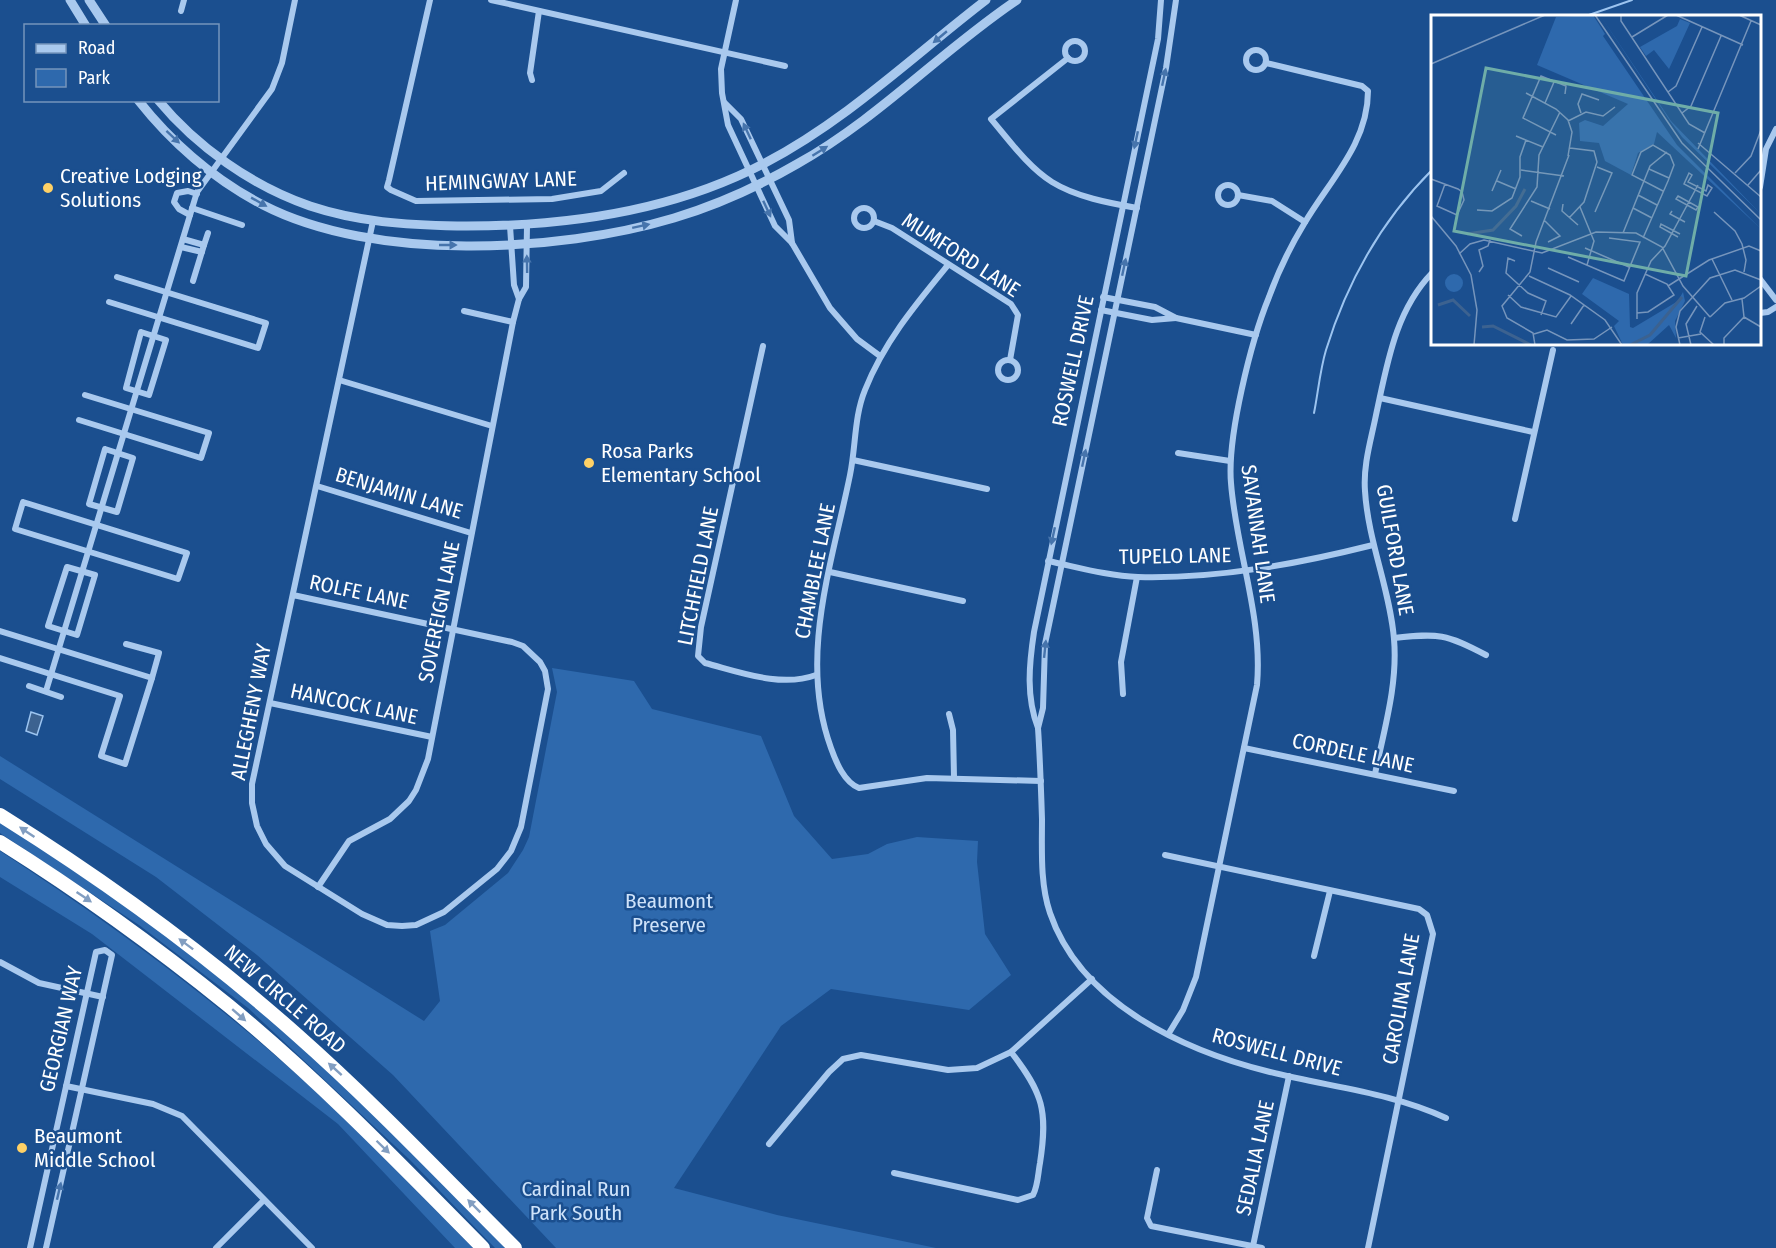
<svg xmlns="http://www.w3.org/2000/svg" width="1776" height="1248" viewBox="0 0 1776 1248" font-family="'Fira Sans Condensed',sans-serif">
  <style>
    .green { fill: #2e69ad }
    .water { fill: #3c6290; stroke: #9cc4f0; stroke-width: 1.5 }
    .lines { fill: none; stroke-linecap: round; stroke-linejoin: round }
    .stream { stroke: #9cc4f0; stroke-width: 2 }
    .minor { stroke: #a9c9ee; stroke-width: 6 }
    .tertiary { stroke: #a9c9ee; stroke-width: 9 }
    .motorway { stroke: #fff; stroke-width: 14 }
    .oneway { fill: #4674ac }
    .oneway2 { fill: #829ec1 }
    .poi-dot { fill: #ffd166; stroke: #1b4f8f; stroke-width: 2 }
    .labels { text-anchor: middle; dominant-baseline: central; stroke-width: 5; stroke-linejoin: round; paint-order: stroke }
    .poi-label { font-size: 21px; fill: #fff; stroke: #1b4f8f; text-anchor: start }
    .street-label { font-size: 21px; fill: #fff; stroke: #1b4f8f }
    .park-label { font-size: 21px; fill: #cfe3fa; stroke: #1b4f8f }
    .inset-river { fill: none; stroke: #3c6290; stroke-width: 3 }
    .inset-road { fill: none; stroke: #7695bc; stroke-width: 1.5 }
    .view { fill: #6fada8; fill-opacity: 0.15; stroke: #6fada8; stroke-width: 3 }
    .inset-edge { fill: none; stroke: #fff; stroke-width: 3 }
  </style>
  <rect width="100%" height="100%" fill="#1b4f8f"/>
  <!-- green -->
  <g class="green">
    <path d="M552,668L634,681L652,709L761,736L794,816L832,859L868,854L887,844L917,837L978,841L977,862L985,934L1011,975L969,1010L831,989L781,1026L674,1188L777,1215L936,1248H556L393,1075L257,955L156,877L0,779V756L424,1021L440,1001L430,931L445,925L508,873L523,850L529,837L557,692Z"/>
    <path d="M0,821C86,879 172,936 252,1002C343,1077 425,1164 508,1248H495L410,1160L248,1008L139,925L0,833Z"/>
    <path d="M0,851C121,930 240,1018 345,1119C388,1161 430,1205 473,1248H455L338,1124L92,934L0,877Z"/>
  </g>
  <!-- water -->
  <path class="water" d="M31,712L43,716L37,735L26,731Z"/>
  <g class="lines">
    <!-- stream -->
    <g class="stream">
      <path d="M1586,16L1632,0"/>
      <path d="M1314,413C1318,393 1320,370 1326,350C1347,282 1382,220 1432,170"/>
    </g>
    <!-- minor -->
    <g class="minor">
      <path d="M430,0L389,180L387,187L391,190L416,201L552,199L601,191L624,173"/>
      <path d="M491,0L785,66"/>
      <path d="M736,0L721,69L722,93L728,125L775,226L792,243L830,308L857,339L880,356"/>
      <path d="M1176,0L1166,68L1045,644L1043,708L1038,728C1040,758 1041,788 1042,819C1042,850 1040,884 1050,913C1081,1004 1185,1051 1270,1072C1329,1087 1390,1092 1446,1118"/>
      <path d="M181,11L184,0"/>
      <circle cx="1075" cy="51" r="10"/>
      <circle cx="1256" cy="60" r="10"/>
      <path d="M1068,58L991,119C1009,140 1028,167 1052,182C1076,197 1109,203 1137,208"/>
      <path d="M532,80L530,73L539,11"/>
      <path d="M725,103L741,119L789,220L792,243"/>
      <circle cx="1228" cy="195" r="10"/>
      <path d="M1760,187L1766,149L1776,129"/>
      <path d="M1238,195L1272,201L1305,222"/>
      <circle cx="864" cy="218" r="10"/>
      <path d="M192,208L242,225"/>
      <path d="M190,215L179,209L174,202L177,193L188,191L197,194"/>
      <path d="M874,221L892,228L1011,304L1018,315L1010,360"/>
      <path d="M510,226L514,285L519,299"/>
      <path d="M183,239L204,245L208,233"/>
      <path d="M181,247L202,252"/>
      <path d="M948,265C916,304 884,342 865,390C854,417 856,446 850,475C832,564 798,658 831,748C836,762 844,782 859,788L927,778L1041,781"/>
      <path d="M1760,279L1776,300"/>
      <path d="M193,281L204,245"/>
      <path d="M1103,297L1155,307L1176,318L1256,335"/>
      <path d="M109,302L258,348L266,323L117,277"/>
      <path d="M1101,310L1152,320L1176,318"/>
      <path d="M464,311L513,322"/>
      <path d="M1760,313L1768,312L1776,307"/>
      <path d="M141,332L166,340L149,395L126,388Z"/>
      <path d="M763,346L701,627L698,656L705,663C740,672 781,688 816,675"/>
      <circle cx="1008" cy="370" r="10"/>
      <path d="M339,380L492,426"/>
      <path d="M1380,398L1533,432"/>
      <path d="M79,420L201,458L209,433L85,395"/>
      <path d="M105,449L133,458L117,512L89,504Z"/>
      <path d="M1178,453L1230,461"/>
      <path d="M853,460L987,489"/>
      <path d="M317,486L471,533"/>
      <path d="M23,502L187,553L178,579L15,529Z"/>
      <path d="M1515,519L1553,350"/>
      <path d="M1048,561C1077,567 1108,576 1138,577C1218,579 1297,564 1373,545"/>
      <path d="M67,567L95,575L77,635L48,626Z"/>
      <path d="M830,572L963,601"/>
      <path d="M293,595L512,642L523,646L540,662L545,671L548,689L521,827L511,851L497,869L444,912L416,925L402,926L387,925L362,914L285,866L266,844L257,826L252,803V784L373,221"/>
      <path d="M0,631L152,678L125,764L101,756L120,696L0,658"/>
      <path d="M1394,638C1439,633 1446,634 1486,655"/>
      <path d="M126,644L159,653L152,678"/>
      <path d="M29,686L61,697"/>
      <path d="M46,691L197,192L272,89L282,63L295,0"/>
      <path d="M1123,694L1121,662L1137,577"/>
      <path d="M270,703L432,737"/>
      <path d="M949,714L953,730L954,777"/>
      <path d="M1038,728C1026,697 1029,665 1034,632L1158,39L1161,0"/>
      <path d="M1244,748L1454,791"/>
      <path d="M1375,774C1384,730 1398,684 1394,639C1390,590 1368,541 1365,491C1363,465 1371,440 1376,415C1387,365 1395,311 1432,273"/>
      <path d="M1165,855L1419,909L1427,915L1433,934L1368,1248"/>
      <path d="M318,887L349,841L390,819L409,801L416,790L428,759L513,322L519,299L526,287L527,226"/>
      <path d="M1314,956L1330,891"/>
      <path d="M0,962L39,983L103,997"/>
      <path d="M1169,1033L1183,1010L1196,977L1257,685C1263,617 1236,550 1231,483C1227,437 1251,341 1269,297C1278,272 1290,247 1304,224C1329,181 1368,144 1368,91L1362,86L1266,63"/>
      <path d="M66,1086L153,1104L182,1116L312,1248"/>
      <path d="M769,1144L829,1072L843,1059L861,1055L948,1070L977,1068L1011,1052L1092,979"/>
      <path d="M1157,1170L1147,1218L1151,1226L1262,1248"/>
      <path d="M894,1173L1018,1200L1033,1195C1038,1186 1038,1173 1040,1163C1048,1111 1043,1093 1011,1052"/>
      <path d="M1253,1246L1289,1076"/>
      <path d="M30,1248L96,952L105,950L112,955L46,1248"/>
      <path d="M216,1248L264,1200"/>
    </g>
    <!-- tertiary -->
    <g class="tertiary">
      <path d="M70,0L86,26"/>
      <path d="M89,0L106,26"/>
      <path d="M138,100C172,143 215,180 263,205C374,262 557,253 674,218C717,205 759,186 797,164C878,119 941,51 1017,0"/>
      <path d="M158,100C197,147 252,186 310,206C358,222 406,225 457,226C562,227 670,213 765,163C847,120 913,56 986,0"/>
    </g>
    <!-- motorway -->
    <g class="motorway">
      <path d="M0,815C104,880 205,953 296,1034C373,1102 443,1176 515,1248"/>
      <path d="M0,842C80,892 156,947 229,1006C320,1081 401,1165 483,1248"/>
    </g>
  </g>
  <!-- one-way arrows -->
  <defs><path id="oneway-solid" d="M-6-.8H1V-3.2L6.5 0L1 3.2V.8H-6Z" transform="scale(1.5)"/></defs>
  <g class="oneway">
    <use href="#oneway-solid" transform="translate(940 37) rotate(140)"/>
    <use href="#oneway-solid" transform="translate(1164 77) rotate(-78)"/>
    <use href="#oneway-solid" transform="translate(747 131) rotate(-115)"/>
    <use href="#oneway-solid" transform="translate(173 137) rotate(43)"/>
    <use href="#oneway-solid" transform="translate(1136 140) rotate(102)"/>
    <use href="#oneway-solid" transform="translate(820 151) rotate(-32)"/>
    <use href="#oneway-solid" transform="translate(259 202) rotate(29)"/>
    <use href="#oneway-solid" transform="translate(767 209) rotate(65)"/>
    <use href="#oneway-solid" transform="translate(641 226) rotate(-12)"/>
    <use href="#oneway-solid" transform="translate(448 245)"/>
    <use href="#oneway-solid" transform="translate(527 264) rotate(-91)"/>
    <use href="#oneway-solid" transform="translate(1124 267) rotate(-78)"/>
    <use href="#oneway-solid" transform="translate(1084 458) rotate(-78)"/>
    <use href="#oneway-solid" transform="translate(1053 536) rotate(102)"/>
    <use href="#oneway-solid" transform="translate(1045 649) rotate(-84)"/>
    <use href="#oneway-solid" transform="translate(59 1191) rotate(-77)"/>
  </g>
  <g class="oneway2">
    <use href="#oneway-solid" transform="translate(27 832) rotate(-146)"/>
    <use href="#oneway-solid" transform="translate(84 897) rotate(34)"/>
    <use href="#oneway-solid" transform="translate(186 944) rotate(-143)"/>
    <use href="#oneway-solid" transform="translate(239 1015) rotate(41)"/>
    <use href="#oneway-solid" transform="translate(335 1069) rotate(-138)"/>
    <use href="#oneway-solid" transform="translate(383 1147) rotate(44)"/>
    <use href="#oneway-solid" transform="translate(474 1206) rotate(-135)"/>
  </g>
  <!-- markers -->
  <g class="poi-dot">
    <circle cx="48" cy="188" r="6"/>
    <circle cx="589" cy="463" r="6"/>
    <circle cx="22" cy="1148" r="6"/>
  </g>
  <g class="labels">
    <!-- poi labels -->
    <g class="poi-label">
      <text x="60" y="176">Creative Lodging<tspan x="60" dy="24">Solutions</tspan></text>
      <text x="601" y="451">Rosa Parks<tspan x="601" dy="24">Elementary School</tspan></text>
      <text x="34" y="1136">Beaumont<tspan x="34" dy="24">Middle School</tspan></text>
    </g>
    <!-- street labels -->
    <g class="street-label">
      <text transform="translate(501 181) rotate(-2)">HEMINGWAY LANE</text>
      <text transform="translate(961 255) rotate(33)">MUMFORD LANE</text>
      <text transform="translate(1073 361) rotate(-78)">ROSWELL DRIVE</text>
      <text transform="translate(399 493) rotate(17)">BENJAMIN LANE</text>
      <text transform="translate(1258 534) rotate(82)">SAVANNAH LANE</text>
      <text transform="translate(1395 550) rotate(80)">GUILFORD LANE</text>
      <text transform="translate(1175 556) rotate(-1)">TUPELO LANE</text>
      <text transform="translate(815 571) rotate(-79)">CHAMBLEE LANE</text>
      <text transform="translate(698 576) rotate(-79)">LITCHFIELD LANE</text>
      <text transform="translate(359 592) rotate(12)">ROLFE LANE</text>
      <text transform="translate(439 612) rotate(-79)">SOVEREIGN LANE</text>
      <text transform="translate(354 704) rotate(12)">HANCOCK LANE</text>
      <text transform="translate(251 712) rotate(-79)">ALLEGHENY WAY</text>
      <text transform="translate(1353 753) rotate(12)">CORDELE LANE</text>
      <text transform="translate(285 999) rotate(41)">NEW CIRCLE ROAD</text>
      <text transform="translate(1401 999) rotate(-80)">CAROLINA LANE</text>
      <text transform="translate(61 1029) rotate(-77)">GEORGIAN WAY</text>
      <text transform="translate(1277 1052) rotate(15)">ROSWELL DRIVE</text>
      <text transform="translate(1255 1158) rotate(-78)">SEDALIA LANE</text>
    </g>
    <!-- park labels -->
    <g class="park-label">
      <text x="669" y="901">Beaumont<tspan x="669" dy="24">Preserve</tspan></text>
      <text x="576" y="1189">Cardinal Run<tspan x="576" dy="24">Park South</tspan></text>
    </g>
  </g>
  <!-- overview -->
  <g transform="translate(1431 15)">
    <rect width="330" height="330" fill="#1b4f8f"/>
    <path d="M162,0L174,19L172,21L246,130L330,214L226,117L223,129L207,138L200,160L174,146L168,128L149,126L148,108L154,105L172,111L197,89L106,50L125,2ZM169,0L240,106L330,199L251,122L239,106ZM249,4L259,8L238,54L223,35L215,41L209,32L246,11ZM14 268a9 9 0 1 1 18 0a9 9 0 1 1-18 0ZM162,263L198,279L199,312L202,313L247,286L252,277L254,286L244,306L245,323L238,310L216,330H192L183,311L188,306L151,279Z" fill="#2e69ad"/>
    <path class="inset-river" d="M36,219L62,215L85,191L94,174M7,290L22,285L39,301M51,312L62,311L100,330M199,330L219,320L251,282"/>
    <path class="inset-road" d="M164,0L251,128L330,205M190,0V6L258,109L274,118M245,0L312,30M308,0L330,10M201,22L237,0M0,49L114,0M237,77L245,71L271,12M95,78L125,94L137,105L141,117L137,141M114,88L123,67M150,98L147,89L151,79L168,85M251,98L260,91L290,21M137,106L155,97L172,101L184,92M125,120L92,103L110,61L135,71L134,79M85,121L112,132M267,128L330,182M267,134L320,6M218,154L238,163M90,155L133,161M258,158L261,160L257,167L275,176L277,170L281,173L276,181L253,169ZM304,158L320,141L330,115M0,164L27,174L31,177L33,185L26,200L6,191L14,169M66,166L85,174M317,170L330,155M61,176L70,155M207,180L226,190M247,181L267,192L265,195L245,184ZM100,186L119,194M132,189L131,196L147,210M149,192L163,226L156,250M202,193L221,203M46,195L61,196L81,183L89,162V142L95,125M241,196L239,199L254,207M164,197L181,158L166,152M283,197L304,216L311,229L315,245L313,257M0,201L25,231L40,260L46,295L43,330M138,203L153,187L166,147L163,136L139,133M113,205L129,221L117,227M192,218L219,151L236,137M91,221L79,214L106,172L108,140L129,97M247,222L229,212L230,209L249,219M212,223L237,166L243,150L239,140L222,130L210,137L201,160L232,176M154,233L198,252M28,239L39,229L53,225L111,238L165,217L205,218L231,232L252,271L279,302M137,242L193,266L209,227L178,223M281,244L301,285M84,246L77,243L75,258L97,278L115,286L110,300M117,253L148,267M48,257L52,251L48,235L57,231L59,225M98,261L139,280L174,305L191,330M237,271L278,245L318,231L330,236M77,280L90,292L125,302L140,281M206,298L217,297L243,280L236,269L214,259M274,302L269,317L283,330M279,302L294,288L313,283L330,271M313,302L330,312M206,304V278L220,246L234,231L267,170M140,309L153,290M103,319L116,315L136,325L163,324L181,312M247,323L270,319M104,330L102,318L76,303L71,291L99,257L105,227L138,140M249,330L245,312L249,296L279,263L304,255L330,265M260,330L255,309L266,291M293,330V323L313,302L311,284"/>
    <path class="view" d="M55,53L287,98L255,261L23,216Z"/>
    <rect width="330" height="330" class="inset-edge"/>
  </g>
  <!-- legend -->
  <rect x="24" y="24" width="195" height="78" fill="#1b4f8f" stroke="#7695bc" stroke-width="1.5"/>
  <rect x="36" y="44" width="30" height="9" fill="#a9c9ee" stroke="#7695bc" stroke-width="1.5"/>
  <text x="78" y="54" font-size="18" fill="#ffffff">Road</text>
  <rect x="36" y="69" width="30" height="18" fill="#2e69ad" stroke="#7695bc" stroke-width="1.5"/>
  <text x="78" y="84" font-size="18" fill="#ffffff">Park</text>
</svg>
